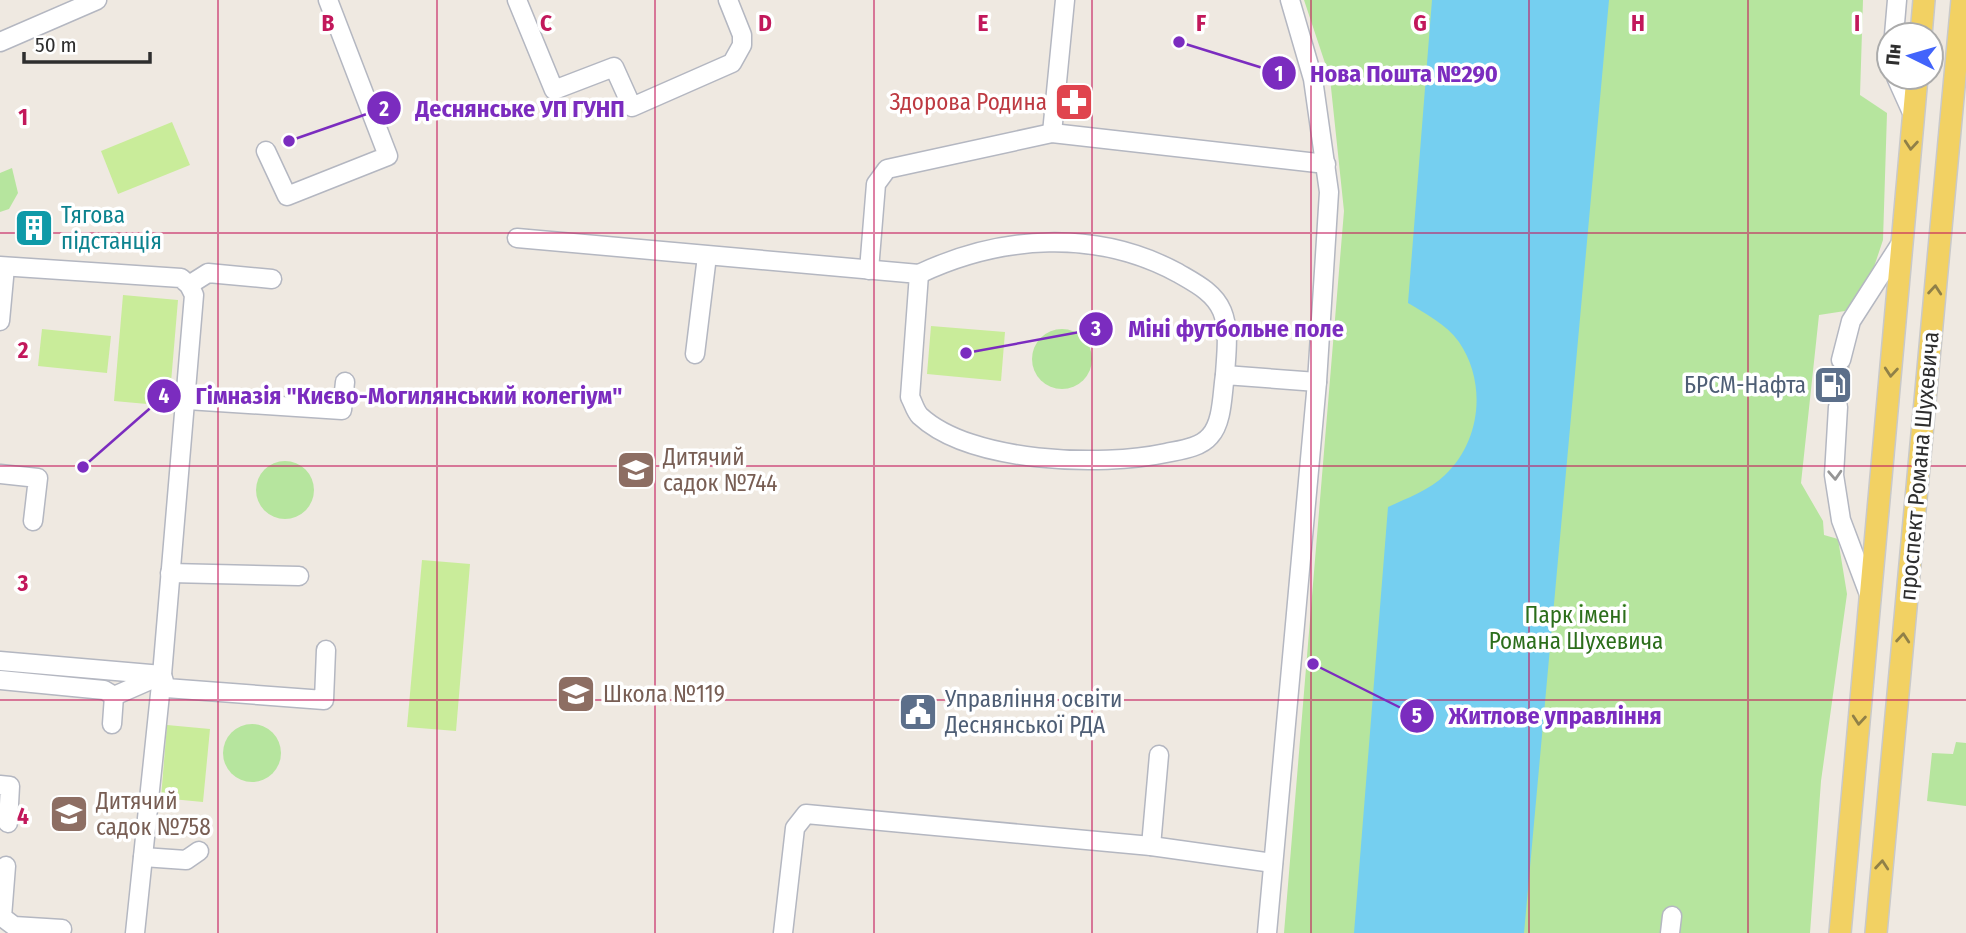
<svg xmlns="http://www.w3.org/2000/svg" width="1966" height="933" viewBox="0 0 1966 933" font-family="'Fira Sans Condensed',sans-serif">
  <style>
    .green { fill: #b6e59e }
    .pitch { fill: #c9ec9a }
    .water { fill: #75cff0 }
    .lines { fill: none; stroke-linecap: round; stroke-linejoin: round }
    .minor-tunnel { stroke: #c8c4bd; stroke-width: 18; stroke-dasharray: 18 9; stroke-linecap: butt }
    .minor-casing { stroke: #b4b7c1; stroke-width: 21 }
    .major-casing { stroke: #c9c9c9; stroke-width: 24 }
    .minor { stroke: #fff; stroke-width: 18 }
    .major { stroke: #f2d163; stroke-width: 21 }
    .oneway { stroke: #908048 }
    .oneway2 { stroke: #969696 }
    .grid { fill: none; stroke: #c2185b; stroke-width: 2; stroke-opacity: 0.55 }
    .labels { text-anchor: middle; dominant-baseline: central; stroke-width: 7; stroke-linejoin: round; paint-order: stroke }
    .health-label { font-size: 23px; fill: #be3a42; stroke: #fff; text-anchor: end }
    .culture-label { font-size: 23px; fill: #0d838f; stroke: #fff; text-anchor: start }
    .service-label { font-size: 23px; fill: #4e5e75; stroke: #fff; text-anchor: end }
    .education-label { font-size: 23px; fill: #785e54; stroke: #fff; text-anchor: start }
    .street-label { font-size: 23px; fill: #2e2e2e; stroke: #fff }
    .park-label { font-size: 23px; fill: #2c6e1b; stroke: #fff }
    .grid-label { font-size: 23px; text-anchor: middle; font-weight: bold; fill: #c2185b; stroke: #fff; stroke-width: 7; stroke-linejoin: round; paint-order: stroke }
    .leader { fill: none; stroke: #7b2cbf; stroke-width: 2.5 }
    .callout-dot { fill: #7b2cbf; stroke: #fff; stroke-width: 2.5 }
    .mark-label { font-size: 21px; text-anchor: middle; font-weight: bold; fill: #fff }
    .callout-label { font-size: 24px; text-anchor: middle; font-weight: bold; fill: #7b2cbf; stroke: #fff; stroke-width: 7; stroke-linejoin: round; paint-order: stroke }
  </style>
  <rect width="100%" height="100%" fill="#efe9e1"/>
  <!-- green -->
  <g class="green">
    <path d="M1304,0H1863L1860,95L1887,113L1883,240L1869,282L1845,311L1819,315L1801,483L1823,521L1824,535L1838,539L1847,594L1821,781L1810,933H1284L1344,211L1330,78Z"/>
    <path d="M12,168L18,193L9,209L0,212V173Z"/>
    <circle cx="1062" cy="359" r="30"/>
    <circle cx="285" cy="490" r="29"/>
    <circle cx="252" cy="753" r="29"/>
    <path d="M1956,742L1966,743V806L1927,801L1932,753L1953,754Z"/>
  </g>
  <!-- pitch -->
  <g class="pitch">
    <path d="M172,122L190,165L118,194L101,151Z"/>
    <path d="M123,295L178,300L169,406L114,401Z"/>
    <path d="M931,326L1005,332L1001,381L927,374Z"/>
    <path d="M42,329L111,336L107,373L38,366Z"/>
    <path d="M422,560L470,564L456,731L407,727Z"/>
    <path d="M167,725L210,729L203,802L161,798Z"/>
  </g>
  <!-- water -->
  <path class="water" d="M1432,0H1609L1524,933H1354L1388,507C1407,498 1430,490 1445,475C1481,441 1487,383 1459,342C1446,324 1426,314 1408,303Z"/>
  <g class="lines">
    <!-- minor-tunnel -->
    <path class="minor-tunnel" d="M1838,407L1841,360"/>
    <!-- minor casing -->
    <g class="minor-casing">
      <g id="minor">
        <path d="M517,0L554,90L614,67L632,107L732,63L742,45V35L728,0"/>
        <path d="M1894,35L1897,0"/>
        <path d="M0,42L97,0"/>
        <path d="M1896,77L1914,117"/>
        <path d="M1052,133L1065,0"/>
        <path d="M266,151L287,196L388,156L328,0"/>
        <path d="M517,238L919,274L910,397C913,402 915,411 920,416C971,463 1101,467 1166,453C1180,450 1200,448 1210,436C1223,422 1222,393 1225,375L1317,382"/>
        <path d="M0,266L181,278L189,285L194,295L162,675L135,933"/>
        <path d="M869,270L876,184L887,169L1052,133L1326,164"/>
        <path d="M919,274C1001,235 1097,229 1178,273C1195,283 1214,292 1222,311C1230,330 1226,355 1225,375"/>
        <path d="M189,285L208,273L272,279"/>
        <path d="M0,321L5,267"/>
        <path d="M695,354L707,256"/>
        <path d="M1841,360L1851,321L1903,240"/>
        <path d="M187,400L342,410L345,382"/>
        <path d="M1838,407L1834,475L1841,520L1870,597"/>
        <path d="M0,474L38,478L33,521"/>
        <path d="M170,573L299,576"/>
        <path d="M0,661L162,675L166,688L324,700L326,650"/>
        <path d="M0,680L104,690L114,696L112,724"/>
        <path d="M114,696L162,675"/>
        <path d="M0,785L10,786L8,823"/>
        <path d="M1151,846L1159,755"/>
        <path d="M143,857L186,860L199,851"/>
        <path d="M6,866L2,917L14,926L62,929"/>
        <path d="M783,933L795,828L806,814L1151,846L1273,863"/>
        <path d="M1267,933L1317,382L1329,192L1313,79L1290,0"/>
        <path d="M1670,933L1672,916"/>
      </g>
    </g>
    <!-- major casing -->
    <g class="major-casing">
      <g id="major">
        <path d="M1921,35L1924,0"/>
        <path d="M1840,933L1917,77"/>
        <path d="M1876,933L1962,0"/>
      </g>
    </g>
    <!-- minor -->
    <use href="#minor" class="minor"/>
    <!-- major -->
    <use href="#major" class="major"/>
  </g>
  <!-- one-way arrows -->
  <defs><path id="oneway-chevron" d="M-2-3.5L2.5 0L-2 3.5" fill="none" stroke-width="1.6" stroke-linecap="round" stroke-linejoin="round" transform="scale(1.75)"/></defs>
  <g class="oneway">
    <use href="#oneway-chevron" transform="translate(1911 145) rotate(95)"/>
    <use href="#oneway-chevron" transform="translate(1935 290) rotate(-85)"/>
    <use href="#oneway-chevron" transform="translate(1891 372) rotate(95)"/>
    <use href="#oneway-chevron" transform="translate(1903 638) rotate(-85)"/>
    <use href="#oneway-chevron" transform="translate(1859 720) rotate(95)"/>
    <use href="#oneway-chevron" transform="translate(1882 865) rotate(-85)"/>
  </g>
  <use class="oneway2" href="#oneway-chevron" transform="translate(1835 475) rotate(87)"/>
  <!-- grid -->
  <path class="grid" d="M218,0V933M437,0V933M655,0V933M874,0V933M1092,0V933M1311,0V933M1529,0V933M1748,0V933M0,233H1966M0,466H1966M0,700H1966"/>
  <!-- icons -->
  <defs>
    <g id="pharmacy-square" transform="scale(2.0125)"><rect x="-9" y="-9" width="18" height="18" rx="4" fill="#e0444e" stroke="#fff"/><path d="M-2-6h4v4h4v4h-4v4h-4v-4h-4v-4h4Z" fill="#fff"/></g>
    <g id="building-square" transform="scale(2.0125)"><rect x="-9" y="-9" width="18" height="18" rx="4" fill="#0f9aa8" stroke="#fff"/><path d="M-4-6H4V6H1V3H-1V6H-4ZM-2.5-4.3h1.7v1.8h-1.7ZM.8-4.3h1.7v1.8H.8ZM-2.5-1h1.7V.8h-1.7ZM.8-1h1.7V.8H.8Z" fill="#fff"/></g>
    <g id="fuel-square" transform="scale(2.0125)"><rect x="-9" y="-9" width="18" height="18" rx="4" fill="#5c6f8a" stroke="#fff"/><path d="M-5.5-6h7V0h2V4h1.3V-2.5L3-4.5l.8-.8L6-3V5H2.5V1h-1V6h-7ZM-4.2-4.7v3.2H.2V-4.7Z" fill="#fff"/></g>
    <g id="school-square" transform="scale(2.0125)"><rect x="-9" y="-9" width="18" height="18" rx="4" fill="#8d6e63" stroke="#fff"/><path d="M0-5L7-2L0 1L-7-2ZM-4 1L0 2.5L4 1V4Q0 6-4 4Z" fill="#fff"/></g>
    <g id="civic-square" transform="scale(2.0125)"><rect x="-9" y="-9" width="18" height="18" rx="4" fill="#5c6f8a" stroke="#fff"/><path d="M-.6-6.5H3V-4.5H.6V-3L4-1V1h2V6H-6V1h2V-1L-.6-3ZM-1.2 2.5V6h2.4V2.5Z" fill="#fff"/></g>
  </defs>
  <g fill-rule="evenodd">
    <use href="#pharmacy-square" x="1074" y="102"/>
    <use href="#building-square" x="34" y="228"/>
    <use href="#fuel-square" x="1833" y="385"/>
    <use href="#school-square" x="636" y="470"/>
    <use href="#school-square" x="576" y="694"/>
    <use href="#civic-square" x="918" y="712"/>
    <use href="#school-square" x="69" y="814"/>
  </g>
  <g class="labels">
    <!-- health labels -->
    <g class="health-label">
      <text x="1047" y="102">Здорова Родина</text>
    </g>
    <!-- culture labels -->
    <g class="culture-label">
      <text x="61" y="215">Тягова<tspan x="61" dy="26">пiдстанцiя</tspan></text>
    </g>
    <!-- service labels -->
    <g class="service-label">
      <text x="1806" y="385">БРСМ-Нафта</text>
      <text x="945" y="699" text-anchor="start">Управління освіти<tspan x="945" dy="26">Деснянської РДА</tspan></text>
    </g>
    <!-- education labels -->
    <g class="education-label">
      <text x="663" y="457">Дитячий<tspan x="663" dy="26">садок №744</tspan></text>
      <text x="603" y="694">Школа №119</text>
      <text x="96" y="801">Дитячий<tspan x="96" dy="26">садок №758</tspan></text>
    </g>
    <!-- street labels -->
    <g class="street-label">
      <text transform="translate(1919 466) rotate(-85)">проспект Романа Шухевича</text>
    </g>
    <!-- park labels -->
    <g class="park-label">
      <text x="1576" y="615">Парк імені<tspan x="1576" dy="26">Романа Шухевича</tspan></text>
    </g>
  </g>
  <g class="grid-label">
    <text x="328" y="31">B</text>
    <text x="546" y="31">C</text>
    <text x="765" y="31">D</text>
    <text x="983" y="31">E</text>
    <text x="1201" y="31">F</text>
    <text x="1420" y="31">G</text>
    <text x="1638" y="31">H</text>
    <text x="1857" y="31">I</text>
    <text x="23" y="125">1</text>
    <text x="23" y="358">2</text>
    <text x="23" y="591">3</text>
    <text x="23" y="824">4</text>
  </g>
  <!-- callouts -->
  <path class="leader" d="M1179 42L1279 73M289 141L384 108M966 353L1096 329M83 467L164 396M1313 664L1417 716"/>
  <g class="callout-dot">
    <circle cx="1179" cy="42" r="7"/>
    <circle cx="289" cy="141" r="7"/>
    <circle cx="966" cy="353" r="7"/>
    <circle cx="83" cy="467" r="7"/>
    <circle cx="1313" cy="664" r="7"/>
    <circle cx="1279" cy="73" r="18"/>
    <circle cx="384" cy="108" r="18"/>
    <circle cx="1096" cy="329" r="18"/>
    <circle cx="164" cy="396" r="18"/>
    <circle cx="1417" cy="716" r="18"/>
  </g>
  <g class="mark-label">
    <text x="1279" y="81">1</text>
    <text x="384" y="116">2</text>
    <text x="1096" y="336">3</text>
    <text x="164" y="403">4</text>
    <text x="1417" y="723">5</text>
  </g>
  <g class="callout-label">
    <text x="1404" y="82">Нова Пошта №290</text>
    <text x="520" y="117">Деснянське УП ГУНП</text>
    <text x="1236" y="337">Міні футбольне поле</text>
    <text x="409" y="404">Гімназія "Києво-Могилянський колегіум"</text>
    <text x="1555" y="724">Житлове управління</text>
  </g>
  <!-- north arrow -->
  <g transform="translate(1910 56) rotate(275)"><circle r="33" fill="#ffffff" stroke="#ababab" stroke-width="2"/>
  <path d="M0-5L12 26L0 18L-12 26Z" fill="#4264fb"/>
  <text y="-10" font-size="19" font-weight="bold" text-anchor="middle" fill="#2e2e2e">Пн</text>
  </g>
  <!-- scale -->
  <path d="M24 52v10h126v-10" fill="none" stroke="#2e2e2e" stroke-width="3.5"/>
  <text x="35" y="52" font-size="21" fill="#2e2e2e" stroke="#ffffff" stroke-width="5" paint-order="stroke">50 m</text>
</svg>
